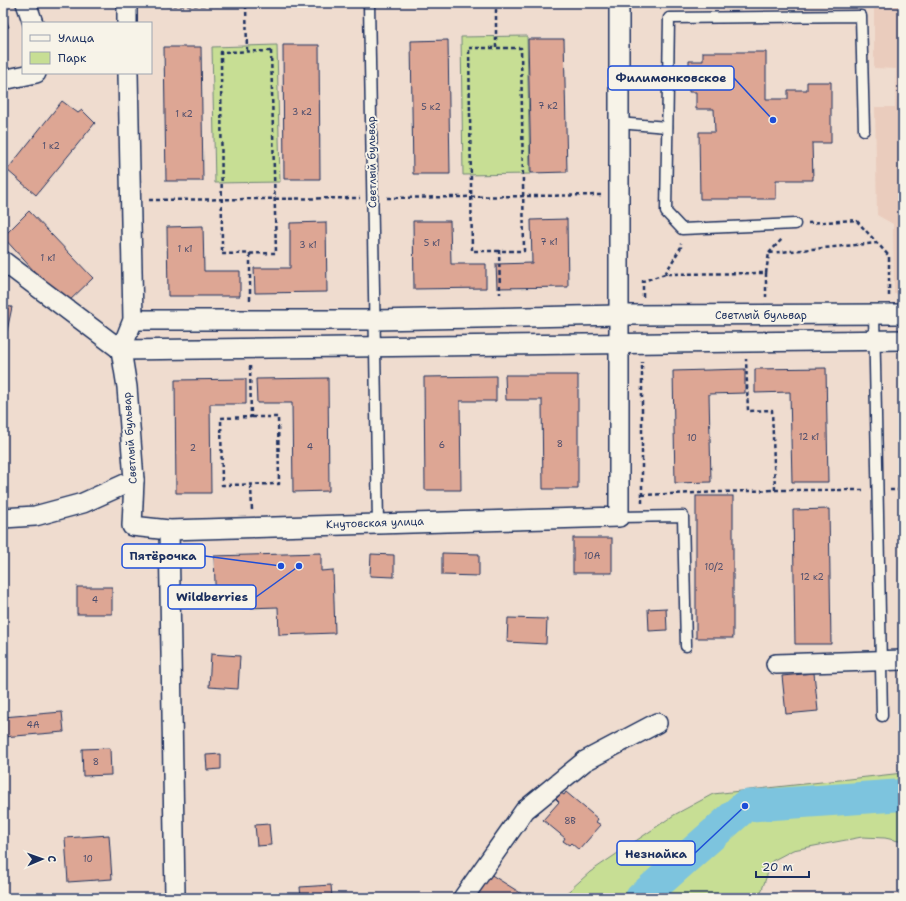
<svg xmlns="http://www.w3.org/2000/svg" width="906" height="901" viewBox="0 0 906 901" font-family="'Shantell Sans',sans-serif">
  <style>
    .built { fill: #eaccbd }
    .green { fill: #c7de94; stroke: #718679 }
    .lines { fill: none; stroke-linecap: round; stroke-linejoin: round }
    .river { stroke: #7dc4de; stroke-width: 32 }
    .building { fill: #dda694; stroke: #1b2f5e }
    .service-casing { stroke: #1b2f5e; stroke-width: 13 }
    .minor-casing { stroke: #1b2f5e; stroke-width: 22 }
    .path { stroke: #1b2f5e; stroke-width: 2.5; stroke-dasharray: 4 3; stroke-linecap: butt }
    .service { stroke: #f7f3e8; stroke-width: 10 }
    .minor { stroke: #f7f3e8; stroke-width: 19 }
    .labels { text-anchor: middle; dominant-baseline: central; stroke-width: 4; stroke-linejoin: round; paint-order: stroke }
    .number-label { font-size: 9px; fill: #4c4d6c }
    .street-label { font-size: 11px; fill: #1b2f5e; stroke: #f7f3e8 }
    .leader { fill: none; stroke: #1d4ed8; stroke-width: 1.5 }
    .callout-dot { fill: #1d4ed8; stroke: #f7f3e8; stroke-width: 1.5 }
    .callout { fill: #f7f3e8; stroke: #1d4ed8; stroke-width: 1.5 }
    .callout-label { font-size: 12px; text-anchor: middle; font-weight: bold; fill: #1b2f5e }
  </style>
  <rect width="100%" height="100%" fill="#efdccf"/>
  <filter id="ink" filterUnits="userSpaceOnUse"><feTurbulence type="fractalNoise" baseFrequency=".025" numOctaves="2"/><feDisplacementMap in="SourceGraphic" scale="8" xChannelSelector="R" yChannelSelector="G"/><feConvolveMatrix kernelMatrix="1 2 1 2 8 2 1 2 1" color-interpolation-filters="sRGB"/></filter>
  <g filter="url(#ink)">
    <!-- built -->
    <path class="built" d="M874,3H903V294H894L893,224L877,215L875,107H895L896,69L874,68Z"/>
    <!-- green -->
    <g class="green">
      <path d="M527,36L530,174L463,175L461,37Z"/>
      <path d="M277,45L280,182L215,183L212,47Z"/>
      <path d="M903,773V842L885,838L862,837L793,850L772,861L759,898H561L590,872L674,815L713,794Z"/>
    </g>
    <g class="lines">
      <!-- river -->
      <path class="river" d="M641,898L745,806L903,795"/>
    </g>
    <!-- building -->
    <g class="building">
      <path d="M3,12L9,27L3,29Z"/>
      <path d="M528,39H564L567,172L531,173Z"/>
      <path d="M448,40L450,174H413L411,41Z"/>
      <path d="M283,45H319L320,179H284Z"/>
      <path d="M164,47H201L203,181H166Z"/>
      <path d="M703,52H766V99H788V90H807V82H831V143H812L813,180H776V199H700L699,132H715L714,109H696V92H689V61H703Z"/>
      <path d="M62,101L78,113L82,110L95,123L36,195L7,170Z"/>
      <path d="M29,211L93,278L65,305L3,237Z"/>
      <path d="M567,219L568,287L497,288L496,264L532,263L531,220Z"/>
      <path d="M413,221H450L451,264H486V288L414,289Z"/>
      <path d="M326,222L327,292L255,293L254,268H290V223Z"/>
      <path d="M203,226L204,271H240V296H168L167,227Z"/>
      <path d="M3,306L12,307L7,331L3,330Z"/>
      <path d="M826,368L828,482H792L790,392L755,393V369Z"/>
      <path d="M745,369V393L709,394L711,482L675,483L673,371Z"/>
      <path d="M505,375H578V489H543L542,400H506Z"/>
      <path d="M496,376V401H460L461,490H425L424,377Z"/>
      <path d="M328,378L329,491L293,492L292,403H257L256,379Z"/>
      <path d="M246,379V404H210L211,493H176L175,380Z"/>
      <rect x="696" y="496" width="37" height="142"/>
      <path d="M829,509L831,644H795L793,510Z"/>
      <rect x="573" y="538" width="39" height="35"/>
      <path d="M321,553V571L333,570L335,633L279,635L278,607L216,609L214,556Z"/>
      <path d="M442,553L479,554V576L442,575Z"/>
      <path d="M371,554L394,555V577L370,576Z"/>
      <rect x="77" y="587" width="35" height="27"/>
      <path d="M666,608L667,630L649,631L648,609Z"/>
      <path d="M508,618L547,619L546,644L507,642Z"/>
      <path d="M211,654L240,656L238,689L209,687Z"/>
      <path d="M814,673L818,711L786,714L782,676Z"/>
      <path d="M62,712L64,732L3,737V717Z"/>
      <path d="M110,748L111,775L83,776L82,749Z"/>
      <path d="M221,754V769L207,770L206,755Z"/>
      <path d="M566,792L598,819L596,822L601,825L579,850L571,843L569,845L563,841L565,838L543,820L559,802L556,799L561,793L564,795Z"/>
      <path d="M269,824L271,845L257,846L255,825Z"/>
      <path d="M109,835L112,879L68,882L65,838Z"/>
      <path d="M490,874L527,897L526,898H475Z"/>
      <path d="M331,885L332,898H301L300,887Z"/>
    </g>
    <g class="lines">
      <!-- service casing -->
      <g class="service-casing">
        <g id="service">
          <path d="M369,3L378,523"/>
          <path d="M618,123L667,127"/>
          <path d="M795,224L682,229L666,212L669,18L861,16L864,130"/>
          <path d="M874,314L882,716"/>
          <path d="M619,517L683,516L686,646"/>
        </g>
      </g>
      <!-- minor casing -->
      <g class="minor-casing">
        <g id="minor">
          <path d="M26,3L33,23"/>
          <path d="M127,3V23"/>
          <path d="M128,73L133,320L121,350L127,387L134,480L132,526L169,530L619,517V3"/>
          <path d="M3,80L36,73"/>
          <path d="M3,261L121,350L903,340"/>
          <path d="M133,320H375L619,315L903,314"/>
          <path d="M3,518L35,516L83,503L134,480"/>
          <path d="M169,530L175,895"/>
          <path d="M776,664L903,660"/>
          <path d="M463,898L525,810L585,761L657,723"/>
        </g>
      </g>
      <!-- path -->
      <g class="path">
        <path d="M383,4L446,3"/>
        <path d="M145,5H356"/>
        <path d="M246,5L247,51"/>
        <path d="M469,48H521L524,251H472Z"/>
        <path d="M496,48V3"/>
        <path d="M271,51L276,253L222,254L221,52Z"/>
        <path d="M387,198L601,195"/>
        <path d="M149,200L360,198"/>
        <path d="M808,223L856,220L889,256V297"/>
        <path d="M499,250L500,294"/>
        <path d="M769,253L782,239"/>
        <path d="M250,254V303"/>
        <path d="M766,273V297"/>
        <path d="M665,274L681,247V243"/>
        <path d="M643,297V281L665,274L766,273L769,253L877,243"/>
        <path d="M250,366L251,417L221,418L222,485L279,484L278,417H251"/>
        <path d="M251,485L252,511"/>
        <path d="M775,490H865"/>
        <path d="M890,490H903"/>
        <path d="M642,495L775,490L772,410L748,411L746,359"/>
        <path d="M642,503V362"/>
      </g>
      <!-- service -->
      <use href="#service" class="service"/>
      <!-- minor -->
      <use href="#minor" class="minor"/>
    </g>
  </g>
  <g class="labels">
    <!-- number labels -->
    <g class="number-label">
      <text x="548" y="106">7 к2</text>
      <text x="431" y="107">5 к2</text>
      <text x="302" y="112">3 к2</text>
      <text x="184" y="114">1 к2</text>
      <text x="51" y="146">1 к2</text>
      <text x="549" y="242">7 к1</text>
      <text x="432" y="243">5 к1</text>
      <text x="308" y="245">3 к1</text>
      <text x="185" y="249">1 к1</text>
      <text x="48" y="258">1 к1</text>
      <text x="809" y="437">12 к1</text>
      <text x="692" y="438">10</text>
      <text x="560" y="444">8</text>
      <text x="442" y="445">6</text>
      <text x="310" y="447">4</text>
      <text x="193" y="448">2</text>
      <text x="592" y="556">10А</text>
      <text x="714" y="567">10/2</text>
      <text x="812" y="577">12 к2</text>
      <text x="95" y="600">4</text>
      <text x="33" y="725">4А</text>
      <text x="96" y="762">8</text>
      <text x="570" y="821">8В</text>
      <text x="88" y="859">10</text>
    </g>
    <!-- street labels -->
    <g class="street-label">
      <text transform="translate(372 162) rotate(-91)">Светлый бульвар</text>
      <text x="761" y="315">Светлый бульвар</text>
      <text transform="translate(130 438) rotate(-94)">Светлый бульвар</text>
      <text transform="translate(375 523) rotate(-2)">Кнутовская улица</text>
    </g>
  </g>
  <!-- callouts -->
  <path class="leader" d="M773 120L734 78M281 566L205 556M299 566L256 597M745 806L695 853"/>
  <g class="callout-dot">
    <circle cx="773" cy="120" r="4"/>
    <circle cx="281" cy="566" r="4"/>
    <circle cx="299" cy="566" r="4"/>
    <circle cx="745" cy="806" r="4"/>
  </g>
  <g class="callout">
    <rect x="608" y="66" width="126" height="24" rx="4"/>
    <rect x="122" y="544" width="83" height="24" rx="4"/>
    <rect x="168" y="585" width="88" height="24" rx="4"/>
    <rect x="617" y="841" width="78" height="24" rx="4"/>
  </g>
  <g class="callout-label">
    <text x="671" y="82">Филимонковское</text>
    <text x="163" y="560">Пятёрочка</text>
    <text x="212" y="601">Wildberries</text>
    <text x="656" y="858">Незнайка</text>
  </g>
  <!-- margin -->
  <rect width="906" height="901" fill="none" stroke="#f7f3e8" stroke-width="16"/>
  <rect x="8" y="8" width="890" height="885" fill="none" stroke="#1b2f5e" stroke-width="1.5" filter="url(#ink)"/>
  <!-- legend -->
  <rect x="22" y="22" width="130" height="52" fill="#f7f3e8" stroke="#9fa5b1"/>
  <rect x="30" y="35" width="20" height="6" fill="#f7f3e8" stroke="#9fa5b1"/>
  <text x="58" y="42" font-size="12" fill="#1b2f5e">Улица</text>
  <rect x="30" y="52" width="20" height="12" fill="#c7de94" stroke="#9fa5b1"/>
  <text x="58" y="62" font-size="12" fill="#1b2f5e">Парк</text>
  <!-- north arrow -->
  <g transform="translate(42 859) rotate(88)" stroke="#f7f3e8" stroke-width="3" paint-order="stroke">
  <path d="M0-3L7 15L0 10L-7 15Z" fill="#1b2f5e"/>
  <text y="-6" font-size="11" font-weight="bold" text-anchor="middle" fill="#1b2f5e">С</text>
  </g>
  <!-- scale -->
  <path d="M756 871v6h53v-6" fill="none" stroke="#1b2f5e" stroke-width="2"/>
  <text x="762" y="871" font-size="12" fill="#1b2f5e" stroke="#f7f3e8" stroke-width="3" paint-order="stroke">20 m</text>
</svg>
